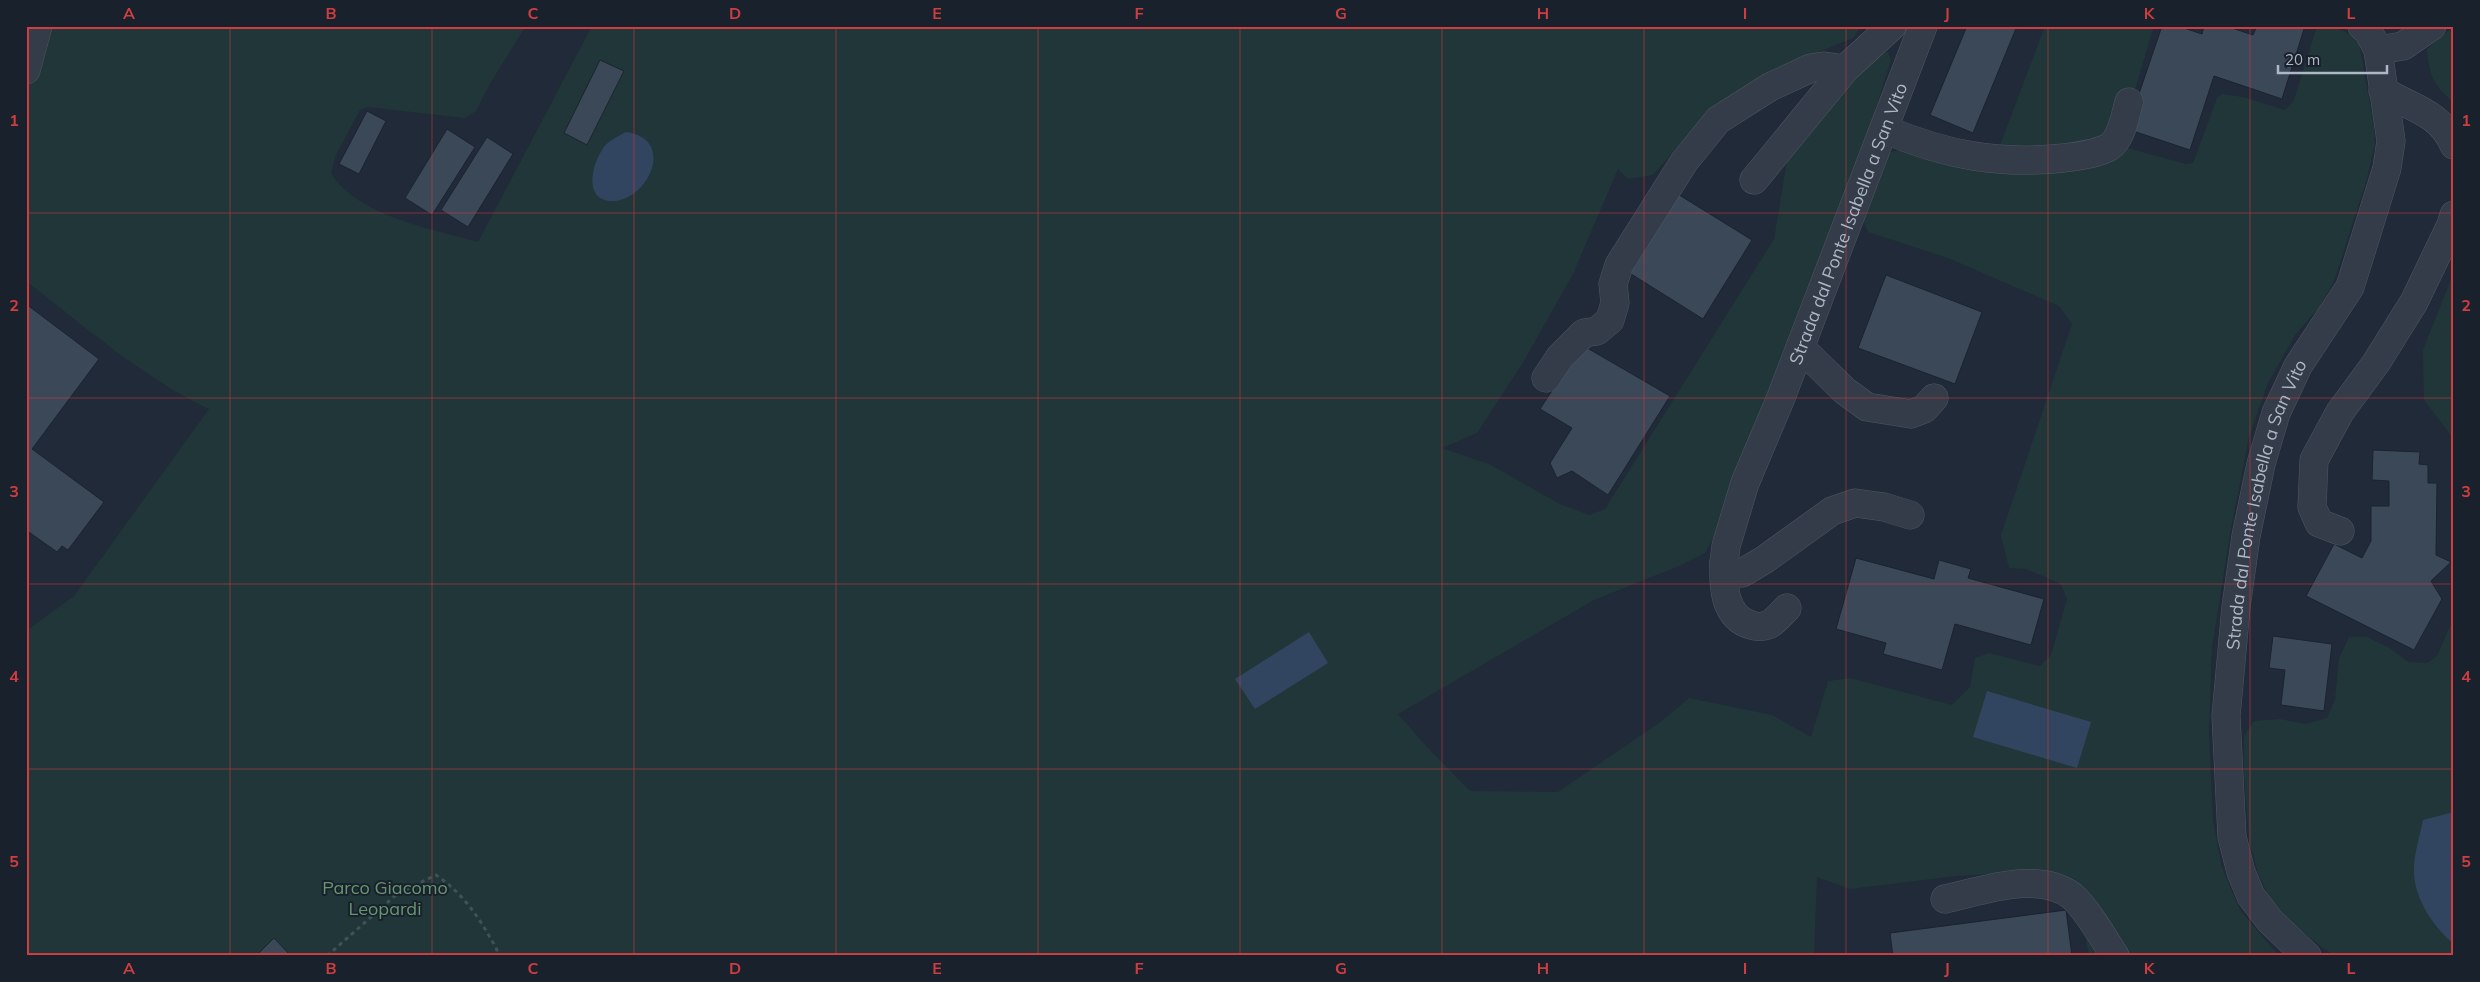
<svg xmlns="http://www.w3.org/2000/svg" width="2480" height="982" viewBox="0 0 2480 982" font-family="Mulish,sans-serif">
  <style>
    .green { fill: #213639 }
    .water { fill: #324560 }
    .building { fill: #3b4858; stroke: #1b232f }
    .lines { fill: none; stroke-linecap: round; stroke-linejoin: round }
    .minor-casing { stroke: #4e5763; stroke-width: 29 }
    .path { stroke: #3f5356; stroke-width: 3; stroke-dasharray: 4 4; stroke-linecap: butt }
    .minor { stroke: #333c48; stroke-width: 28 }
    .grid { fill: none; stroke: #d03d40; stroke-width: 1; stroke-opacity: 0.55 }
    .labels { text-anchor: middle; dominant-baseline: central; stroke-width: 4; stroke-linejoin: round; paint-order: stroke }
    .street-label { font-size: 18px; fill: #adb7c5; stroke: #19212c }
    .park-label { font-size: 18px; fill: #65966f; stroke: #19212c }
    .neatline { fill: none; stroke: #d03d40; stroke-width: 2 }
    .grid-label { font-size: 16px; text-anchor: middle; font-weight: bold; fill: #d03d40 }
  </style>
  <rect width="100%" height="100%" fill="#202a38"/>
  <!-- green -->
  <g class="green">
    <path d="M26,26H526L491,82L476,111L465,118L367,107L360,110L335,157L331,173C357,216 433,229 478,242L592,26H1861L1853,38L1761,76L1695,127L1653,175L1628,179L1618,169L1573,274L1524,361L1477,433L1442,448L1489,464L1560,504L1589,515L1605,509L1774,239L1787,160L1873,56L1888,52L1891,60L1869,130L1724,518L1705,553L1679,566L1594,600L1398,714L1428,748L1470,791L1558,792L1659,723L1689,698L1772,715L1811,737L1828,681L1850,678L1952,705L1970,687L1975,658L1989,653L2040,666L2051,655L2067,599L2061,584L2026,569L2009,568L2001,535L2072,324L2059,306L1948,258L1868,232L1863,220L1886,153L1905,149L1982,173L1991,169L2045,26H2154L2119,143L2120,146L2186,164L2193,163L2217,98L2222,94L2243,97L2285,110L2294,100L2317,26C2334,26 2349,30 2359,44L2374,127L2375,144L2366,182L2334,281L2319,308L2295,335L2268,383L2249,437L2230,534L2212,648L2209,732L2213,820L2222,868L2240,910L2279,956H2089L2077,886L2050,871L1956,876L1850,889L1817,877L1814,956H26V631L74,596L209,409C142,377 84,326 26,281Z"/>
    <path d="M2454,26V103C2433,85 2429,75 2427,49Z"/>
    <path d="M2454,272V439L2424,400L2423,350Z"/>
    <path d="M2454,617V956H2334L2289,922L2269,897L2258,873L2249,840L2244,772V736L2254,721L2280,719L2306,724L2327,718L2335,699L2339,658L2349,637H2367L2390,648L2408,662L2427,663L2437,656Z"/>
  </g>
  <!-- water -->
  <g class="water">
    <path d="M626,132C678,139 647,204 609,201C584,198 592,165 602,150C607,141 617,137 626,132Z"/>
    <path d="M1309,632L1328,663L1255,709L1235,679Z"/>
    <path d="M1987,691L2091,722L2077,768L1973,737Z"/>
    <path d="M2454,812V944C2432,926 2412,895 2414,866C2415,851 2420,835 2423,820Z"/>
  </g>
  <!-- building -->
  <g class="building">
    <path d="M1967,26H2017L1973,133L1930,115Z"/>
    <path d="M2162,26H2178L2202,34L2204,26H2226L2253,35L2257,26H2305L2282,99L2214,76L2190,150L2127,129Z"/>
    <path d="M600,60L624,71L587,145L564,133Z"/>
    <path d="M367,111L386,121L359,174L339,164Z"/>
    <path d="M447,129L475,147L432,215L405,198Z"/>
    <path d="M487,137L513,154L468,227L441,210Z"/>
    <path d="M1676,193L1752,240L1703,319L1628,272Z"/>
    <path d="M1886,275L1982,312L1955,384L1858,348Z"/>
    <path d="M26,304L99,359L32,449L104,502L68,550L62,546L57,552L26,530Z"/>
    <path d="M1582,345L1670,396L1608,495L1572,471L1557,478L1550,463L1572,428L1540,409Z"/>
    <path d="M2373,450L2420,452L2419,464L2428,465V483H2437L2436,555L2451,562L2431,581L2442,599L2414,650L2306,596L2334,544L2362,558L2371,541V506H2389V481L2372,480Z"/>
    <path d="M1856,558L1934,579L1939,560L1971,569L1968,578L2044,599L2031,645L1955,624L1942,670L1883,654L1886,643L1836,629Z"/>
    <path d="M2273,636L2332,644L2324,711L2281,705L2285,670L2269,668Z"/>
    <path d="M2066,910L2072,956H1893L1890,933Z"/>
    <path d="M274,938L291,956H256Z"/>
  </g>
  <g class="lines">
    <!-- minor casing -->
    <g class="minor-casing">
      <g id="minor">
        <path d="M2378,50L2403,46L2432,26"/>
        <path d="M26,70L38,26"/>
        <path d="M2383,91C2411,108 2440,112 2454,145"/>
        <path d="M1884,129C1945,155 1999,165 2064,158C2078,156 2097,154 2109,147C2122,139 2125,115 2129,102"/>
        <path d="M1754,180L1845,69L1892,26"/>
        <path d="M1800,347L1845,391L1867,407L1911,414L1924,409L1934,398"/>
        <path d="M1546,378L1560,357L1584,333L1597,331L1610,320L1615,303L1613,284L1619,265L1684,162L1718,120L1770,87L1811,68L1824,66L1845,69"/>
        <path id="s1" d="M1910,515L1884,507L1855,503L1832,511L1764,560L1742,573L1728,572L1724,562L1726,546L1745,483L1780,400L1923,26"/>
        <path d="M2340,531L2319,523L2312,507L2314,460L2340,412L2376,363L2414,302L2451,225L2454,215"/>
        <path d="M1724,562C1723,586 1724,617 1751,625C1756,627 1764,627 1770,624C1776,620 1782,613 1787,608"/>
        <path d="M1945,899C1982,891 2038,870 2072,896C2086,908 2104,939 2115,956"/>
        <path id="s2" d="M2307,956L2270,921L2251,896L2241,872L2232,837L2226,716L2236,607L2246,536L2261,464L2276,413L2298,366L2350,287L2387,168L2391,141L2378,50L2368,31L2362,26"/>
      </g>
    </g>
    <!-- path -->
    <path class="path" d="M327,956L397,894L436,875C464,894 481,920 497,950L495,956"/>
    <!-- minor -->
    <use href="#minor" class="minor"/>
  </g>
  <!-- grid -->
  <path class="grid" d="M230,26V956M432,26V956M634,26V956M836,26V956M1038,26V956M1240,26V956M1442,26V956M1644,26V956M1846,26V956M2048,26V956M2250,26V956M26,213H2454M26,398H2454M26,584H2454M26,769H2454"/>
  <g class="labels">
    <!-- street labels -->
    <g class="street-label">
      <text stroke="none"><textPath href="#s1" startOffset="576">Strada dal Ponte Isabella a San Vito</textPath></text>
      <text stroke="none"><textPath href="#s2" startOffset="482">Strada dal Ponte Isabella a San Vito</textPath></text>
    </g>
    <!-- park labels -->
    <g class="park-label">
      <text x="385" y="887">Parco Giacomo<tspan x="385" dy="21">Leopardi</tspan></text>
    </g>
  </g>
  <!-- border -->
  <rect width="2480" height="982" fill="none" stroke="#19212c" stroke-width="55"/>
  <!-- scale -->
  <path d="M2278 65v8h109v-8" fill="none" stroke="#adb7c5" stroke-width="2.5"/>
  <text x="2285" y="65" font-size="15" fill="#adb7c5" stroke="#19212c" stroke-width="4" paint-order="stroke">20 m</text>
  <rect x="28" y="28" width="2424" height="926" class="neatline"/>
  <g class="grid-label">
    <text x="129" y="19">A</text>
    <text x="331" y="19">B</text>
    <text x="533" y="19">C</text>
    <text x="735" y="19">D</text>
    <text x="937" y="19">E</text>
    <text x="1139" y="19">F</text>
    <text x="1341" y="19">G</text>
    <text x="1543" y="19">H</text>
    <text x="1745" y="19">I</text>
    <text x="1947" y="19">J</text>
    <text x="2149" y="19">K</text>
    <text x="2351" y="19">L</text>
    <text x="14" y="126">1</text>
    <text x="2466" y="126">1</text>
    <text x="14" y="311">2</text>
    <text x="2466" y="311">2</text>
    <text x="14" y="497">3</text>
    <text x="2466" y="497">3</text>
    <text x="14" y="682">4</text>
    <text x="2466" y="682">4</text>
    <text x="14" y="867">5</text>
    <text x="2466" y="867">5</text>
    <text x="129" y="974">A</text>
    <text x="331" y="974">B</text>
    <text x="533" y="974">C</text>
    <text x="735" y="974">D</text>
    <text x="937" y="974">E</text>
    <text x="1139" y="974">F</text>
    <text x="1341" y="974">G</text>
    <text x="1543" y="974">H</text>
    <text x="1745" y="974">I</text>
    <text x="1947" y="974">J</text>
    <text x="2149" y="974">K</text>
    <text x="2351" y="974">L</text>
  </g>
</svg>
